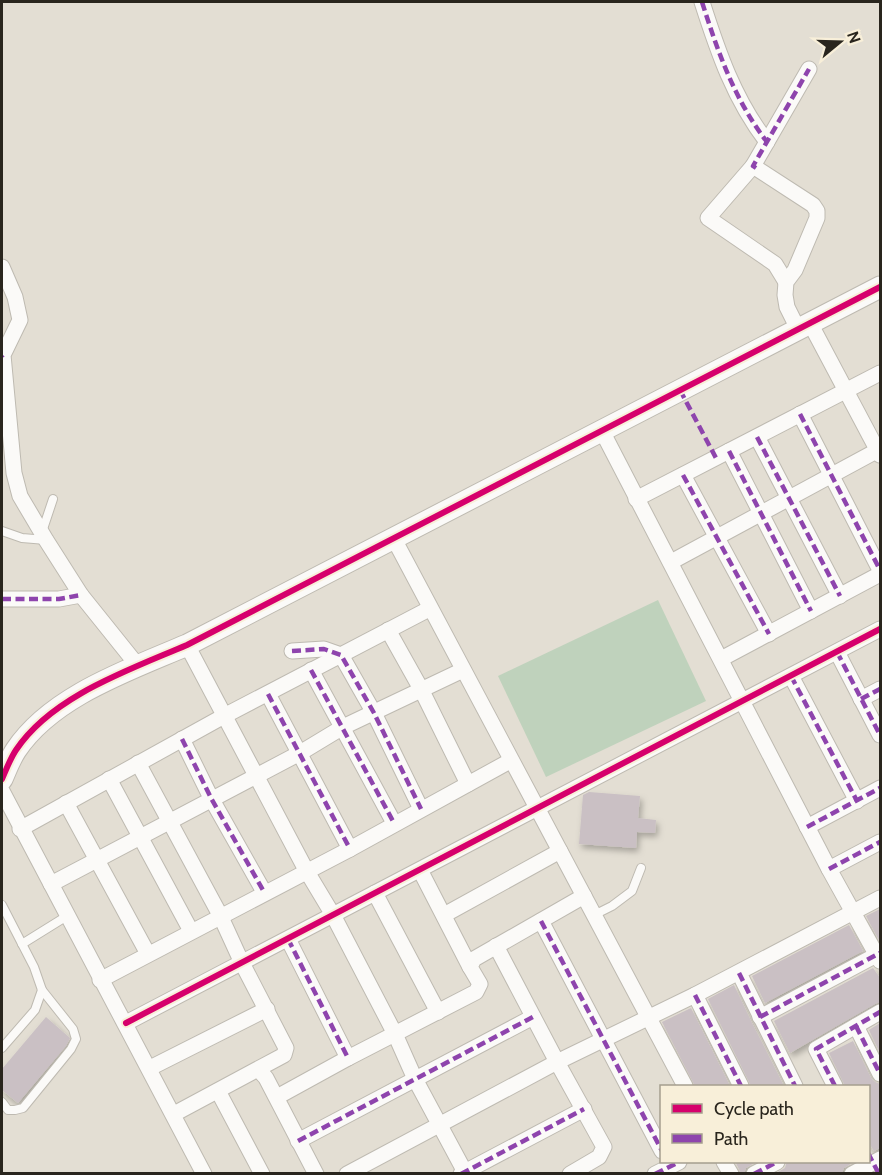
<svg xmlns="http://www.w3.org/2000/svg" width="882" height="1175" viewBox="0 0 882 1175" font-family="Cabin,sans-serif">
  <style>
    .green { fill: #bfd2bc }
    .building { fill: #cac0c4; filter: url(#shadow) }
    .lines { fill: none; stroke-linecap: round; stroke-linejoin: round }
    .lane-casing { stroke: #bebab1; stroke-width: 10 }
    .street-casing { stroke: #bebab1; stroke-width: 17 }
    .secondary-casing { stroke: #bebab1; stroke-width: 23 }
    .lane { stroke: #fbfaf8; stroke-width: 8 }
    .street { stroke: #fbfaf8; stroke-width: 15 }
    .secondary { stroke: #fbfaf8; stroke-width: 21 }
    .quiet { stroke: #8e44ad; stroke-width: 4.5; stroke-dasharray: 9 4.5; stroke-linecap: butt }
    .cycleway-casing { stroke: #f8efd9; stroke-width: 10 }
    .cycleway { stroke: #d6006c; stroke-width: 6 }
  </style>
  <defs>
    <filter id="shadow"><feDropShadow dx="2.5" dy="4" stdDeviation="3" flood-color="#0004"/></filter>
  </defs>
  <rect width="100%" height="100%" fill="#e3ded3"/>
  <!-- green -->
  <path class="green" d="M658,600L706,701L546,777L498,676Z"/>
  <!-- building -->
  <g class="building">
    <path d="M589,792L640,796L638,818L656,820L655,833L637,832L636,848L579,844L583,795Z"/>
    <path d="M880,909V942L866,916Z"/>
    <path d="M849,925L863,951L765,1003L752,976Z"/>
    <path d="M873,968L880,978V1002L875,1004L790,1053L774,1021Z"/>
    <path d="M734,985L751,1021L784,1086H751L708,999Z"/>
    <path d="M691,1008L730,1086H695L662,1022Z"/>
    <path d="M46,1017L70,1038L66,1046L18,1103L2,1090V1069Z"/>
    <path d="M880,1023V1053L869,1030Z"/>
    <path d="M853,1041L871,1078L875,1082L880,1084V1148L874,1151L868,1141V1086H845L829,1053Z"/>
    <path d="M735,1161H757L746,1168L744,1173H741Z"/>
    <path d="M787,1161H855L844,1168L842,1173H776L785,1168Z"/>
  </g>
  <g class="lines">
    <!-- lane casing -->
    <g class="lane-casing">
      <g id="lane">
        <path d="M2,531L22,538L46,540"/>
        <path d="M42,532L53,499"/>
        <path d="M2,905L34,967L42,990L35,1010L2,1048"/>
        <path d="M594,915L612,906L632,891L641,868"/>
        <path d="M22,944L67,916"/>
        <path d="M2,1102L8,1110H15L23,1108L71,1049L76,1039L73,1029L42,990"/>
      </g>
    </g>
    <!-- street casing -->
    <g class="street-casing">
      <g id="street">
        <path d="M702,2C718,52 734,99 767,142"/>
        <path d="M753,166L708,218L775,264L786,282"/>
        <path d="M2,267L15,297L20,320L3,355L14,473L20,496L46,540L81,595L138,666"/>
        <path d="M810,323L880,455"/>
        <path d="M798,329L787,307L785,295L786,282L795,270L817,218V211L813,205L753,166L809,69"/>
        <path d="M800,414L880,570"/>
        <path d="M602,431L829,869L880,961"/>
        <path d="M757,437L840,596"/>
        <path d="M729,451L811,611"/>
        <path d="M683,475L769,634"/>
        <path d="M636,499L880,373"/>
        <path d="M394,539L685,1086"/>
        <path d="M671,562L880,449"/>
        <path d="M2,599H59L81,595"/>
        <path d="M388,630L421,689L468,784"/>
        <path d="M187,645L306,870L333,915L395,1034L415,1079L466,1174"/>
        <path d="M292,651L324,649L341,655L374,713L421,809"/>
        <path d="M837,652L880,735"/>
        <path d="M721,659L880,574"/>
        <path d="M311,670L394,823"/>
        <path d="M791,676L857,801"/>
        <path d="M268,694L350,849"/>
        <path d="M861,699L880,689"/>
        <path d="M182,739L211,798L264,892"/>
        <path d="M138,763L220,915L242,963L286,1048L284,1055L174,1114"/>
        <path d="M109,779L191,931"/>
        <path d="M2,791L204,1174"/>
        <path d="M66,803L148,954"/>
        <path d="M807,827L880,788"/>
        <path d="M20,829L224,716L429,609"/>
        <path d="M829,869L880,842"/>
        <path d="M420,870L470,967"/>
        <path d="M51,884L300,753L343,727L463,670"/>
        <path d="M375,893L438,1012"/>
        <path d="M444,915L560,851"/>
        <path d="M541,921L662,1151"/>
        <path d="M288,939L348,1058"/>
        <path d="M496,946L557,1062L604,1147L599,1157L570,1174"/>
        <path d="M739,973L795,1086"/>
        <path d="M100,980L350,849L510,761"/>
        <path d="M695,995L741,1086"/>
        <path d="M760,1017L880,953"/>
        <path d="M126,1023L880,629"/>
        <path d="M856,1026L880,1074"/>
        <path d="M150,1068L267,1009"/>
        <path d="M259,1070L266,1078L316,1174"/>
        <path d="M835,1086L816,1049L880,1012"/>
        <path d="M218,1091L262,1174"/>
        <path d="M277,1097L348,1058L476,992L480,984L470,967L474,959L584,896"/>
        <path d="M298,1141L533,1017"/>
        <path d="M724,1162L731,1174"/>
        <path d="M347,1174L557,1062L695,995L880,898"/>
        <path d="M461,1174L584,1109"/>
        <path d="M655,1174L679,1162"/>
        <path d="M754,1174L777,1162"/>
        <path d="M852,1174L880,1159"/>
      </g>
    </g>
    <!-- secondary casing -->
    <g class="secondary-casing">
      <path id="secondary" d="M2,779C6,770 10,759 16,750C52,696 129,670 187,645L880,287"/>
    </g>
    <!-- lane -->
    <use href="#lane" class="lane"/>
    <!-- street -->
    <use href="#street" class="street"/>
    <!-- secondary -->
    <use href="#secondary" class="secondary"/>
    <!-- quiet -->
    <g class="quiet">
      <path d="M702,2C718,52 734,99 767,142"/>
      <path d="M756,168L753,166L809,69"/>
      <path d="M2,356L3,355"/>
      <path d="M680,390L716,458"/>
      <path d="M800,414L880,570"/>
      <path d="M757,437L840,596"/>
      <path d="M729,451L811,611"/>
      <path d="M683,475L769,634"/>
      <path d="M2,599H59L81,595"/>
      <path d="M292,651L324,649L341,655L374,713L421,809"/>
      <path d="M837,652L880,735"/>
      <path d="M311,670L394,823"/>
      <path d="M791,676L857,801"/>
      <path d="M268,694L350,849"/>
      <path d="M861,699L880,689"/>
      <path d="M182,739L211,798L264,892"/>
      <path d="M807,827L880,788"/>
      <path d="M829,869L880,842"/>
      <path d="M541,921L662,1151"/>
      <path d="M288,939L348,1058"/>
      <path d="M739,973L795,1086"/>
      <path d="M695,995L741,1086"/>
      <path d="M760,1017L880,953"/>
      <path d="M856,1026L880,1074"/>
      <path d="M835,1086L816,1049L880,1012"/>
      <path d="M298,1141L533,1017"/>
      <path d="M868,1153L879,1174"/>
      <path d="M461,1174L584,1109"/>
      <path d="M655,1174L679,1162"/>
      <path d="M754,1174L777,1162"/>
    </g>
    <!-- cycleway casing -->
    <g class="cycleway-casing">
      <g id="cycleway">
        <path d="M2,779C6,770 10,759 16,750C52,696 129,670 187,645L880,287"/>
        <path d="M126,1023L880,629"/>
      </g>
    </g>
    <!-- cycleway -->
    <use href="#cycleway" class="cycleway"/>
  </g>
  <!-- border -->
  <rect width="882" height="1175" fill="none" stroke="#29251d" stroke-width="6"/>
  <!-- legend -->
  <rect x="660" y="1085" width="210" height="78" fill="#f8efd9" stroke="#a59e8e" stroke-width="1.5"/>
  <rect x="672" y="1104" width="30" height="9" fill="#d6006c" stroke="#a59e8e" stroke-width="1.5"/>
  <text x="714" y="1115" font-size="18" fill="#29251d">Cycle path</text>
  <rect x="672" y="1134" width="30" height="9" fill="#8e44ad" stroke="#a59e8e" stroke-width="1.5"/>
  <text x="714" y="1145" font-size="18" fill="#29251d">Path</text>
  <!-- north arrow -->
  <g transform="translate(840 42) rotate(71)" stroke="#f8efd9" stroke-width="4.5" paint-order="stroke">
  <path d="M0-4.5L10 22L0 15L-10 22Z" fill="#29251d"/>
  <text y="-9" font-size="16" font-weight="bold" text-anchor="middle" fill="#29251d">N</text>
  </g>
</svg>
